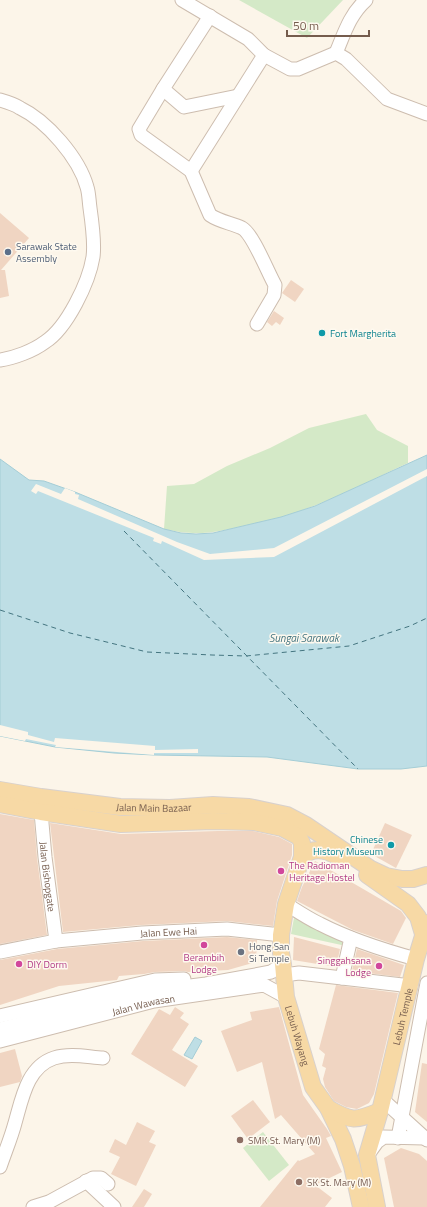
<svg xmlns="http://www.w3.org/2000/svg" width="427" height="1207" viewBox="0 0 427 1207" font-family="'Titillium Web',sans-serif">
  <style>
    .green { fill: #d4e9c7 }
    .water { fill: #bedee5; stroke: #a4cdd6 }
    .pier { fill: #fcf5e9 }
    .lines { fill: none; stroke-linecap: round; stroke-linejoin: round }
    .ferry { stroke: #447580; stroke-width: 1; stroke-dasharray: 5 4; stroke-linecap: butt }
    .building { fill: #f0d5c2 }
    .minor-casing { stroke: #cdbdaf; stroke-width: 15 }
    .major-casing { stroke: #d8d1cd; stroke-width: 18 }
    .minor { stroke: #fff; stroke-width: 13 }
    .major { stroke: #f7d9a5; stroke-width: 16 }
    .service-dot { fill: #5c6f8a; stroke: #fef9ef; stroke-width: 1.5 }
    .culture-dot { fill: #0f9aa8; stroke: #fef9ef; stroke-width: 1.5 }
    .hotel-dot { fill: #d1479c; stroke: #fef9ef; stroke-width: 1.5 }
    .worship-dot { fill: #6b7280; stroke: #fef9ef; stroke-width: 1.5 }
    .education-dot { fill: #8d6e63; stroke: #fef9ef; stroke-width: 1.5 }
    .labels { text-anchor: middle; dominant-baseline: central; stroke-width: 3; stroke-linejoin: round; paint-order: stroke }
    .service-label { font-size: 10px; fill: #4e5e75; stroke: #fef9ef; text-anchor: start }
    .culture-label { font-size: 10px; fill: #0d838f; stroke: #fef9ef; text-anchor: start }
    .street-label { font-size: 10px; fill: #755c4d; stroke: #fef9ef }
    .hotel-label { font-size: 10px; fill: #b23c85; stroke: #fef9ef; text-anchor: start }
    .worship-label { font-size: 10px; fill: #5b616d; stroke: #fef9ef; text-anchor: start }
    .education-label { font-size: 10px; fill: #785e54; stroke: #fef9ef; text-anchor: start }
    .water-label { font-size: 11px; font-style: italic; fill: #447580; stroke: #fef9ef }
  </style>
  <rect width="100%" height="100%" fill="#fcf5e9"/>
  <!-- green -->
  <g class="green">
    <path d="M239,0H343L307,38Z"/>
    <path d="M366,414L377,430L408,446V463C367,482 325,504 282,517C271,520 260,522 249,525C215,532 199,537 164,529L167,486L194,484L227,466L270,448L309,428Z"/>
    <path d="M294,918L346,937V946L291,934Z"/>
    <path d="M263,1132L289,1165L269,1181L243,1148Z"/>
  </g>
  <!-- water -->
  <g class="water">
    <path d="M427,455V766L401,769H358L267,757L154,755L114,753L55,747L0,736V459L29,480L44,481L75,492L164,529L181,533L196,534L213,533L281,517L315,506Z"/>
    <path d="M195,1037L202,1041L192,1059L184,1055Z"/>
  </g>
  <!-- pier -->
  <g class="pier">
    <path d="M427,469V476L274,557L204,560L162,541L161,544L153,541L154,538L38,491L36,494L31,491L36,484L61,494L65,488L75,492V494L79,495L78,499L177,542L210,554L274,548Z"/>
    <path d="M0,725L28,732V735L54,742L55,738L155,746V750L198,749V753H154V755L55,747L56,745L26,739L25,741L0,736Z"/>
  </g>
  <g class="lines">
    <!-- ferry -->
    <g class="ferry">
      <path d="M124,531L358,769"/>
      <path d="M0,610L70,633L147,652L212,655L246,656L349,646L410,626L427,618"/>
    </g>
  </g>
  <!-- building -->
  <g class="building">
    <path d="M0,213L29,238L1,270H5L9,296L0,298Z"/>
    <path d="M291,280L304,289L295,302L282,293Z"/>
    <path d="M274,311L284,318L280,325L276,322L272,326L267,322Z"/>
    <path d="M0,814L34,820L37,858L47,935L0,944Z"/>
    <path d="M50,823L121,834L218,831H253L279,837L292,844V855L277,901L273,926L227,921L141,925L63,932Z"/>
    <path d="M385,823L412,835L396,868L371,854Z"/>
    <path d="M315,861L401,911L406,918L393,944L353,930L297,901L302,887Z"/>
    <path d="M227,937L257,940L256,962L228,970L188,972L184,971L155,972L144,974L119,976L117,980L59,986L0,1005V960L57,949L143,941Z"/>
    <path d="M294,937L340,949L336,967L293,960Z"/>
    <path d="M357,949L404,965L400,977L352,971Z"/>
    <path d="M336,985L398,993L374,1094L369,1103L357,1109L346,1107L334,1101L325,1087L323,1079L326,1068L322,1066L325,1054L319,1049Z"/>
    <path d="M175,1007L184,1013L180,1018L189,1024L172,1050L198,1066L185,1087L131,1054L159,1009L170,1015Z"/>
    <path d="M279,1007L303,1095L327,1129L331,1136L326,1138L342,1172L315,1185L332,1198L325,1207H260L298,1160L299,1161L315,1154L281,1115L275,1119L262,1062L237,1072L221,1031L252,1020L250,1012Z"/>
    <path d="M15,1049L22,1076L20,1082L0,1087V1053Z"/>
    <path d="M422,1063L427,1064V1122L415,1112Z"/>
    <path d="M253,1100L270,1122L248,1139L231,1116Z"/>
    <path d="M137,1122L155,1131L149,1142L156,1145L136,1186L111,1174L120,1157L109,1152L115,1139L126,1145Z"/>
    <path d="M401,1148L419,1154L427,1161V1207H394L384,1158Z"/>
    <path d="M144,1189L152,1194L144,1207H132Z"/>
  </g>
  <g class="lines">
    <!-- minor casing -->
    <g class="minor-casing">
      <g id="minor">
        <path d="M182,0L248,39L264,55L290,69H298L336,53L346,59L387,99L427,114"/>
        <path d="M210,16L163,89L139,129L141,135L191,171L210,215C220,222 232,223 242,228C253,234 268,273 275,285L274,295L257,324"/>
        <path d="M336,53C344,34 350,14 366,0"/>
        <path d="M163,89L184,107L238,96"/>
        <path d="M0,100C7,102 14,104 20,108C47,121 79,158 87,187C89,193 89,201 90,208C92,222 95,243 93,257C89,282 67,328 45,342C33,351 14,358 0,360"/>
        <path d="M191,171L264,55"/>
        <path id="s1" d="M41,812L45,857L56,941"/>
        <path d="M286,904C297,911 309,919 320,924C351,940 383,950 416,959"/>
        <path id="s2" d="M0,952L56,941L142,933L227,929L281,935"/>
        <path d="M284,975L299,973L411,986"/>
        <path d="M342,978L351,938"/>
        <path d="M0,1016L155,980L184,979"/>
        <path d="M0,1029L151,991L206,984L271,972L283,964"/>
        <path id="s3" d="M0,1041L154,1001L264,985L286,997"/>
        <path d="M383,1100L427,1140"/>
        <path d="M398,1138L427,983"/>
        <path d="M369,1153L377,1142L384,1137L424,1138"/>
        <path d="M0,1167C5,1152 11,1138 15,1123C22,1099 27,1067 54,1058C70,1053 87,1057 103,1058"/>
        <path d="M86,1181L114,1207"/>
        <path d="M33,1207L49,1202L93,1178H101L108,1184"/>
      </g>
    </g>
    <!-- major casing -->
    <g class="major-casing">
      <g id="major">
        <path id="s4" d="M0,790L41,797L120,807L170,808L213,805L249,807L287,815L306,825L371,869L386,876L402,879H413L427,875"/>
        <path id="s5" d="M0,804L41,812L121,824L213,821L254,822L282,828L299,837L302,843V857L286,904L281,935V953L283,964L286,997L313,1087L328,1108L343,1139L352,1166L361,1207"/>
        <path d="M302,857C315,844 331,852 344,860"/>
        <path d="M367,875L408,904L418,917L423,934"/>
        <path d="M328,1108C352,1122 355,1121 380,1111"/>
        <path id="s6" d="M377,1207L367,1155L380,1111L416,959L427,923"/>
      </g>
    </g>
    <!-- minor -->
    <use href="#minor" class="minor"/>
    <!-- major -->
    <use href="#major" class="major"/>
  </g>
  <!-- markers -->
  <circle class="service-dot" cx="8" cy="252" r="4"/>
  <g class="culture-dot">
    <circle cx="322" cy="333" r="4"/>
    <circle cx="391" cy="845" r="4"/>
  </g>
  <g class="hotel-dot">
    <circle cx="281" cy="871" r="4"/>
    <circle cx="204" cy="945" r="4"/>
    <circle cx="19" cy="964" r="4"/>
    <circle cx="379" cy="966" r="4"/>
  </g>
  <circle class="worship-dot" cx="241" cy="952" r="4"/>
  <g class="education-dot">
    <circle cx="240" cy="1140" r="4"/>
    <circle cx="299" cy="1182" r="4"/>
  </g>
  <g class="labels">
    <!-- service labels -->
    <g class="service-label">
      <text x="16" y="246">Sarawak State<tspan x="16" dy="12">Assembly</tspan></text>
    </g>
    <!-- culture labels -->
    <g class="culture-label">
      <text x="330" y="333">Fort Margherita</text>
      <text x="383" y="839" text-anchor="end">Chinese<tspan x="383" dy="12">History Museum</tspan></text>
    </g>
    <!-- street labels -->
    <g class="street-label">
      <text stroke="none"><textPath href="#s4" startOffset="155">Jalan Main Bazaar</textPath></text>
      <text stroke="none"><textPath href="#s1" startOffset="65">Jalan Bishopgate</textPath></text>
      <text stroke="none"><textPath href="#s2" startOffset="170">Jalan Ewe Hai</textPath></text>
      <text stroke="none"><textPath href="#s3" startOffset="148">Jalan Wawasan</textPath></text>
      <text stroke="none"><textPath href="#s6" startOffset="196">Lebuh Temple</textPath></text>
      <text stroke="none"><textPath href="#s5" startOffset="508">Lebuh Wayang</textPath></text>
    </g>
    <!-- hotel labels -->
    <g class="hotel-label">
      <text x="289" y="865">The Radioman<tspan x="289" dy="12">Heritage Hostel</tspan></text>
      <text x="204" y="957" text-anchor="middle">Berambih<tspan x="204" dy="12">Lodge</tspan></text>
      <text x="371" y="960" text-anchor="end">Singgahsana<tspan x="371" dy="12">Lodge</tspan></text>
      <text x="27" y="964">DIY Dorm</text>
    </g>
    <!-- worship labels -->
    <g class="worship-label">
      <text x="249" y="946">Hong San<tspan x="249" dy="12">Si Temple</tspan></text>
    </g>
    <!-- education labels -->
    <g class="education-label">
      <text x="248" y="1140">SMK St. Mary (M)</text>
      <text x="307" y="1182">SK St. Mary (M)</text>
    </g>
    <!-- water labels -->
    <g class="water-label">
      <text x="304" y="638">Sungai Sarawak</text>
    </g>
  </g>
  <!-- scale -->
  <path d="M287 30v6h82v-6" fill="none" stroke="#755c4d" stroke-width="2"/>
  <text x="293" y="30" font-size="12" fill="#755c4d" stroke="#fef9ef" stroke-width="3" paint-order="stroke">50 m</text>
</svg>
